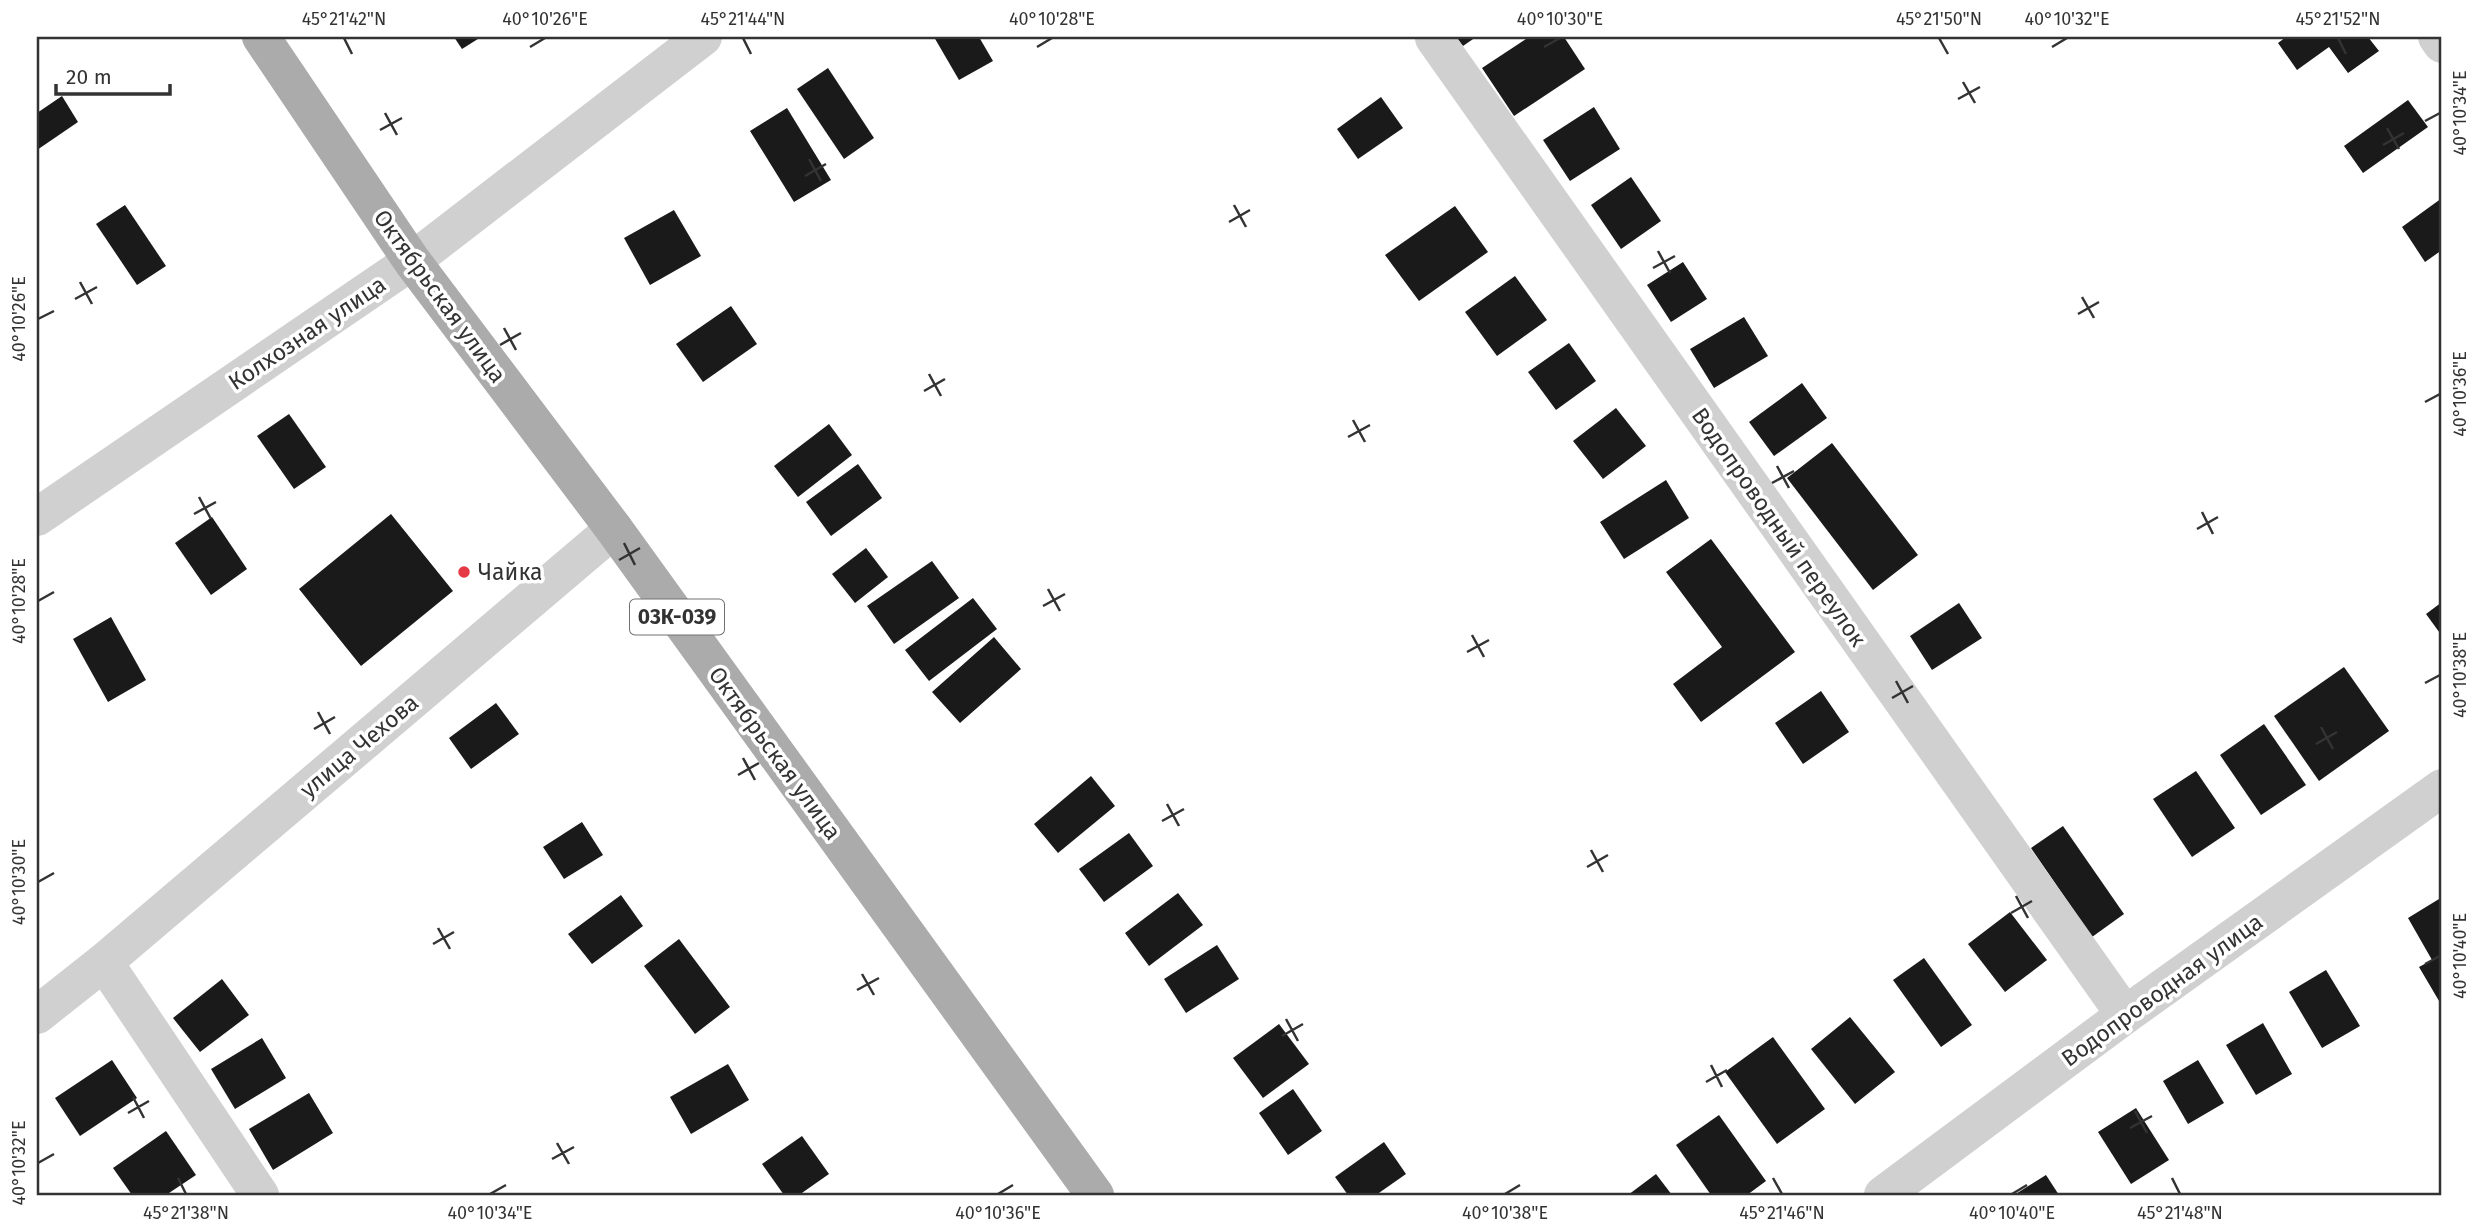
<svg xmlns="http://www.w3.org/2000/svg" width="2479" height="1232" viewBox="0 0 2479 1232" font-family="'Fira Sans',sans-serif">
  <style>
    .building { fill: #1a1a1a }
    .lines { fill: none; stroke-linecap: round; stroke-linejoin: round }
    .minor { stroke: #d0d0d0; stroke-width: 38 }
    .major { stroke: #ababab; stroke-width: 38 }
    .ticks { fill: none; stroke: #333; stroke-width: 2.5 }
    .poi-dot { fill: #e63946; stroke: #fff; stroke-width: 2.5 }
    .labels { text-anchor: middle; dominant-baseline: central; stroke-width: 7; stroke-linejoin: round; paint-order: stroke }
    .shield { fill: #fff; stroke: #707070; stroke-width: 2 }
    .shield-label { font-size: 21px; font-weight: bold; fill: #333 }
    .street-label { font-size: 23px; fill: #333; stroke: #fff }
    .poi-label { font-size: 23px; fill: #333; stroke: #fff; text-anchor: start }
    .neatline { fill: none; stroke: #333; stroke-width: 2.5 }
    .ticks-label { font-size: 18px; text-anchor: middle; fill: #333 }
  </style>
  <rect width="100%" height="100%" fill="#fff"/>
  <!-- building -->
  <g class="building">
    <path d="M454,37H481L462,49Z"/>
    <path d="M934,37H979L993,61L959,80Z"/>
    <path d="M1456,37H1476L1463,46Z"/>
    <path d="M1529,37H1564L1585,69L1514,116L1482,68Z"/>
    <path d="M2286,37H2368L2379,51L2348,73L2329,47L2297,70L2278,43Z"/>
    <path d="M828,68L874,138L844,159L797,89Z"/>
    <path d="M62,96L78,122L37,150V113Z"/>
    <path d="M1381,97L1403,128L1358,159L1337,129Z"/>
    <path d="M2408,100L2428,127L2363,173L2344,146Z"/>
    <path d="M1594,107L1620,149L1570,181L1543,140Z"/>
    <path d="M787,108L831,180L794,202L750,131Z"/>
    <path d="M1631,177L1661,221L1621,249L1591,205Z"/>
    <path d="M2442,198V250L2425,262L2402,227Z"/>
    <path d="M125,205L166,266L137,285L96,224Z"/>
    <path d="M1455,206L1488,252L1419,301L1385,255Z"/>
    <path d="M674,210L701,256L650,285L624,238Z"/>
    <path d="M1683,262L1707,299L1671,322L1647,285Z"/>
    <path d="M1515,276L1547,320L1497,356L1465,312Z"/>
    <path d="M731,306L757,344L703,382L676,344Z"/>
    <path d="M1744,317L1768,356L1714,388L1690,349Z"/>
    <path d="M1569,343L1596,381L1556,410L1528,372Z"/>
    <path d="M1802,383L1827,418L1774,456L1749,422Z"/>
    <path d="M1616,408L1646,446L1603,479L1573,441Z"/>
    <path d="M289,414L326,467L294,489L257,436Z"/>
    <path d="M829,424L852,455L798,497L774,466Z"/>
    <path d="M1832,443L1918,555L1873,590L1787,478Z"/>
    <path d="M858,464L882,498L831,536L806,502Z"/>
    <path d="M1666,480L1689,518L1624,559L1600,522Z"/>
    <path d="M391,514L453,591L361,666L299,589Z"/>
    <path d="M212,517L247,569L211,595L175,543Z"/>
    <path d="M1711,539L1795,652L1701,722L1673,684L1722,647L1666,572Z"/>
    <path d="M866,548L888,577L855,603L832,574Z"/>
    <path d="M932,561L959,598L894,644L867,606Z"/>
    <path d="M973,598L997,629L929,681L905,650Z"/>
    <path d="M2442,602V636L2426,614Z"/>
    <path d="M1959,603L1982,638L1932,670L1910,636Z"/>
    <path d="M111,617L146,680L108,702L73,639Z"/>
    <path d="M994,637L1021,669L960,723L932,692Z"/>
    <path d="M2344,667L2389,731L2319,781L2274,716Z"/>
    <path d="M1821,691L1849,732L1803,764L1775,723Z"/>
    <path d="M496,703L519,734L471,769L449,738Z"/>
    <path d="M2264,724L2306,785L2261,815L2220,755Z"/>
    <path d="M2196,771L2235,828L2192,857L2153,799Z"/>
    <path d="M1091,776L1115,806L1058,853L1034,824Z"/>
    <path d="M582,822L603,855L564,879L543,847Z"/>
    <path d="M2063,826L2124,914L2092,937L2031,848Z"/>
    <path d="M1129,833L1153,866L1104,902L1079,869Z"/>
    <path d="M1178,893L1203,925L1149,966L1125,933Z"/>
    <path d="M621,895L643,926L592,964L568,934Z"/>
    <path d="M2439,899L2442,906V1006L2419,967L2432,960L2408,918Z"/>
    <path d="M2010,912L2047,960L2005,992L1968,944Z"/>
    <path d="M679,939L730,1007L695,1034L644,966Z"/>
    <path d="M1217,945L1239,979L1186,1013L1164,979Z"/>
    <path d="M1924,958L1972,1025L1941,1047L1893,980Z"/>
    <path d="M2326,970L2360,1026L2322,1048L2289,992Z"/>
    <path d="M222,979L249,1015L200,1052L173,1018Z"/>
    <path d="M1850,1017L1895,1072L1855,1104L1811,1049Z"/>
    <path d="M2263,1023L2292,1074L2256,1095L2226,1045Z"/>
    <path d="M1279,1024L1309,1064L1263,1098L1233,1058Z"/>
    <path d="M1773,1037L1825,1109L1777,1144L1725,1072Z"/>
    <path d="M262,1038L286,1078L235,1109L211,1069Z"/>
    <path d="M112,1060L137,1098L80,1136L55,1098Z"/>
    <path d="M2198,1060L2224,1103L2188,1124L2163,1081Z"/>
    <path d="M728,1064L749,1100L691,1134L670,1097Z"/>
    <path d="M1293,1089L1322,1131L1288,1155L1259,1113Z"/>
    <path d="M309,1093L333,1133L273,1170L249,1129Z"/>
    <path d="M2136,1108L2169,1160L2131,1184L2098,1132Z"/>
    <path d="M1719,1115L1766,1181L1747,1195H1711L1676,1145Z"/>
    <path d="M166,1131L196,1175L166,1195H132L113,1168Z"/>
    <path d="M802,1136L829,1174L799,1195H784L762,1164Z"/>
    <path d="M1384,1142L1406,1174L1376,1195H1348L1335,1177Z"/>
    <path d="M1656,1174L1672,1195H1628Z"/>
    <path d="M2046,1175L2059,1195H2014Z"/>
  </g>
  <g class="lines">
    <!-- minor -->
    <g class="minor">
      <path d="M2437,37L2442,44"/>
      <path d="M1434,38L2125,1015"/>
      <path d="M37,517L412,261L703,37"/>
      <path d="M104,962L260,1195"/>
      <path d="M37,1015L104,962L614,529"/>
      <path d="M1883,1195L2125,1015L2442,788"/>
    </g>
    <!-- major -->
    <path class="major" d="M261,37L412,261L614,529L1095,1195"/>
  </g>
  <!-- ticks -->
  <path class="ticks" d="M344,38L352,54M743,38L751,54M1939,38L1948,54M2338,38L2346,54M530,47L545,38M1037,47L1052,38M1544,47L1560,38M2052,47L2067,38M1963,82L1975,103M1958,99L1980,87M385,113L397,135M2425,121L2440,113M2387,128L2399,149M380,130L402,118M2383,145L2404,133M809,159L821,181M805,176L826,164M1234,205L1246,227M1229,222L1250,210M1658,251L1670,273M1653,268L1675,256M80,282L92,304M2082,297L2094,318M75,299L97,287M2078,314L2099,302M38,319L54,311M504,328L516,350M500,345L521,333M929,374L941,396M924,391L945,379M2425,402L2440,394M1353,420L1365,442M1348,437L1370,425M1777,466L1789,488M1772,483L1794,471M199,497L211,519M2202,512L2213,534M194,514L216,502M2197,529L2218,517M624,543L635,565M619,560L640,548M1048,589L1060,611M38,601L54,592M1043,606L1065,594M1472,635L1484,657M1467,652L1489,640M1896,681L1908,703M2425,683L2440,675M1892,698L1913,686M318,712L330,734M2321,727L2333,749M314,729L335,717M2316,744L2337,732M743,758L755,780M738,775L759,763M1167,804L1179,826M1162,821L1184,809M1591,850L1603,872M1587,867L1608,855M38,882L54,873M2016,896L2028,918M2011,913L2032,901M438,928L450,949M433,944L454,932M2425,964L2440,956M862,974L874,995M857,990L879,978M1286,1019L1298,1041M1282,1036L1303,1024M1711,1065L1722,1087M1706,1082L1727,1070M133,1097L144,1118M2135,1111L2147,1133M128,1113L149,1101M2130,1128L2152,1116M557,1143L569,1164M552,1159L574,1147M38,1163L54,1154M178,1178L186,1194M1773,1178L1782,1194M2172,1178L2180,1194M490,1194L506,1185M998,1194L1013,1185M1505,1194L1520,1185M2012,1194L2027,1185"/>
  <!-- markers -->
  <circle class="poi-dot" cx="464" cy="572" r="7"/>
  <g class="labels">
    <!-- shield labels -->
    <rect class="shield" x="630" y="599.5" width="94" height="35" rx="5"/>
    <g class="shield-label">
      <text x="677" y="617">03К-039</text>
    </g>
    <!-- street labels -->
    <g class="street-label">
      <text transform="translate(440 296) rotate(54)">Октябрьская улица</text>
      <text transform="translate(307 333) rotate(-34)">Колхозная улица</text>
      <text transform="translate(1779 527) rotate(55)">Водопроводный переулок</text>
      <text transform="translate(359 746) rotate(-40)">улица Чехова</text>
      <text transform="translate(775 753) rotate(54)">Октябрьская улица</text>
      <text transform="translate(2162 990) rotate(-36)">Водопроводная улица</text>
    </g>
    <!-- poi labels -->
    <g class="poi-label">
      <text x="478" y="572">Чайка</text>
    </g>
  </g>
  <!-- border -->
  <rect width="2479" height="1232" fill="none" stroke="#ffffff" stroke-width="77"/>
  <!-- scale -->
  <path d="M56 84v10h114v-10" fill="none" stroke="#333333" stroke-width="3.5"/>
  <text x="66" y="84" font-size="21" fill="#333333" stroke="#ffffff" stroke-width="5" paint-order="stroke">20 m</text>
  <rect x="38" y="38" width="2402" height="1156" class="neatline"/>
  <g class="ticks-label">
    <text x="344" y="25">45°21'42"N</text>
    <text x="545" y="25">40°10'26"E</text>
    <text x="743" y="25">45°21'44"N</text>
    <text x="1052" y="25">40°10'28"E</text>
    <text x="1560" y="25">40°10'30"E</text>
    <text x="1939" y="25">45°21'50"N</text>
    <text x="2067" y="25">40°10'32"E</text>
    <text x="2338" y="25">45°21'52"N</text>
    <text transform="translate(2460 113) rotate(-90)" y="6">40°10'34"E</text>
    <text transform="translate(19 319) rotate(-90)" y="6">40°10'26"E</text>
    <text transform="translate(2460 394) rotate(-90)" y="6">40°10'36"E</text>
    <text transform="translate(19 601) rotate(-90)" y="6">40°10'28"E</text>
    <text transform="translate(2460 675) rotate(-90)" y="6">40°10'38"E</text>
    <text transform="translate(19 882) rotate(-90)" y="6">40°10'30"E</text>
    <text transform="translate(2460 956) rotate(-90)" y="6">40°10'40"E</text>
    <text transform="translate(19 1163) rotate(-90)" y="6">40°10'32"E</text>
    <text x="186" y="1219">45°21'38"N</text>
    <text x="490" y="1219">40°10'34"E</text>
    <text x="998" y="1219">40°10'36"E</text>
    <text x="1505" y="1219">40°10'38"E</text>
    <text x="1782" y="1219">45°21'46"N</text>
    <text x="2012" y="1219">40°10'40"E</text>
    <text x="2180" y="1219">45°21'48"N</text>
  </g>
</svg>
